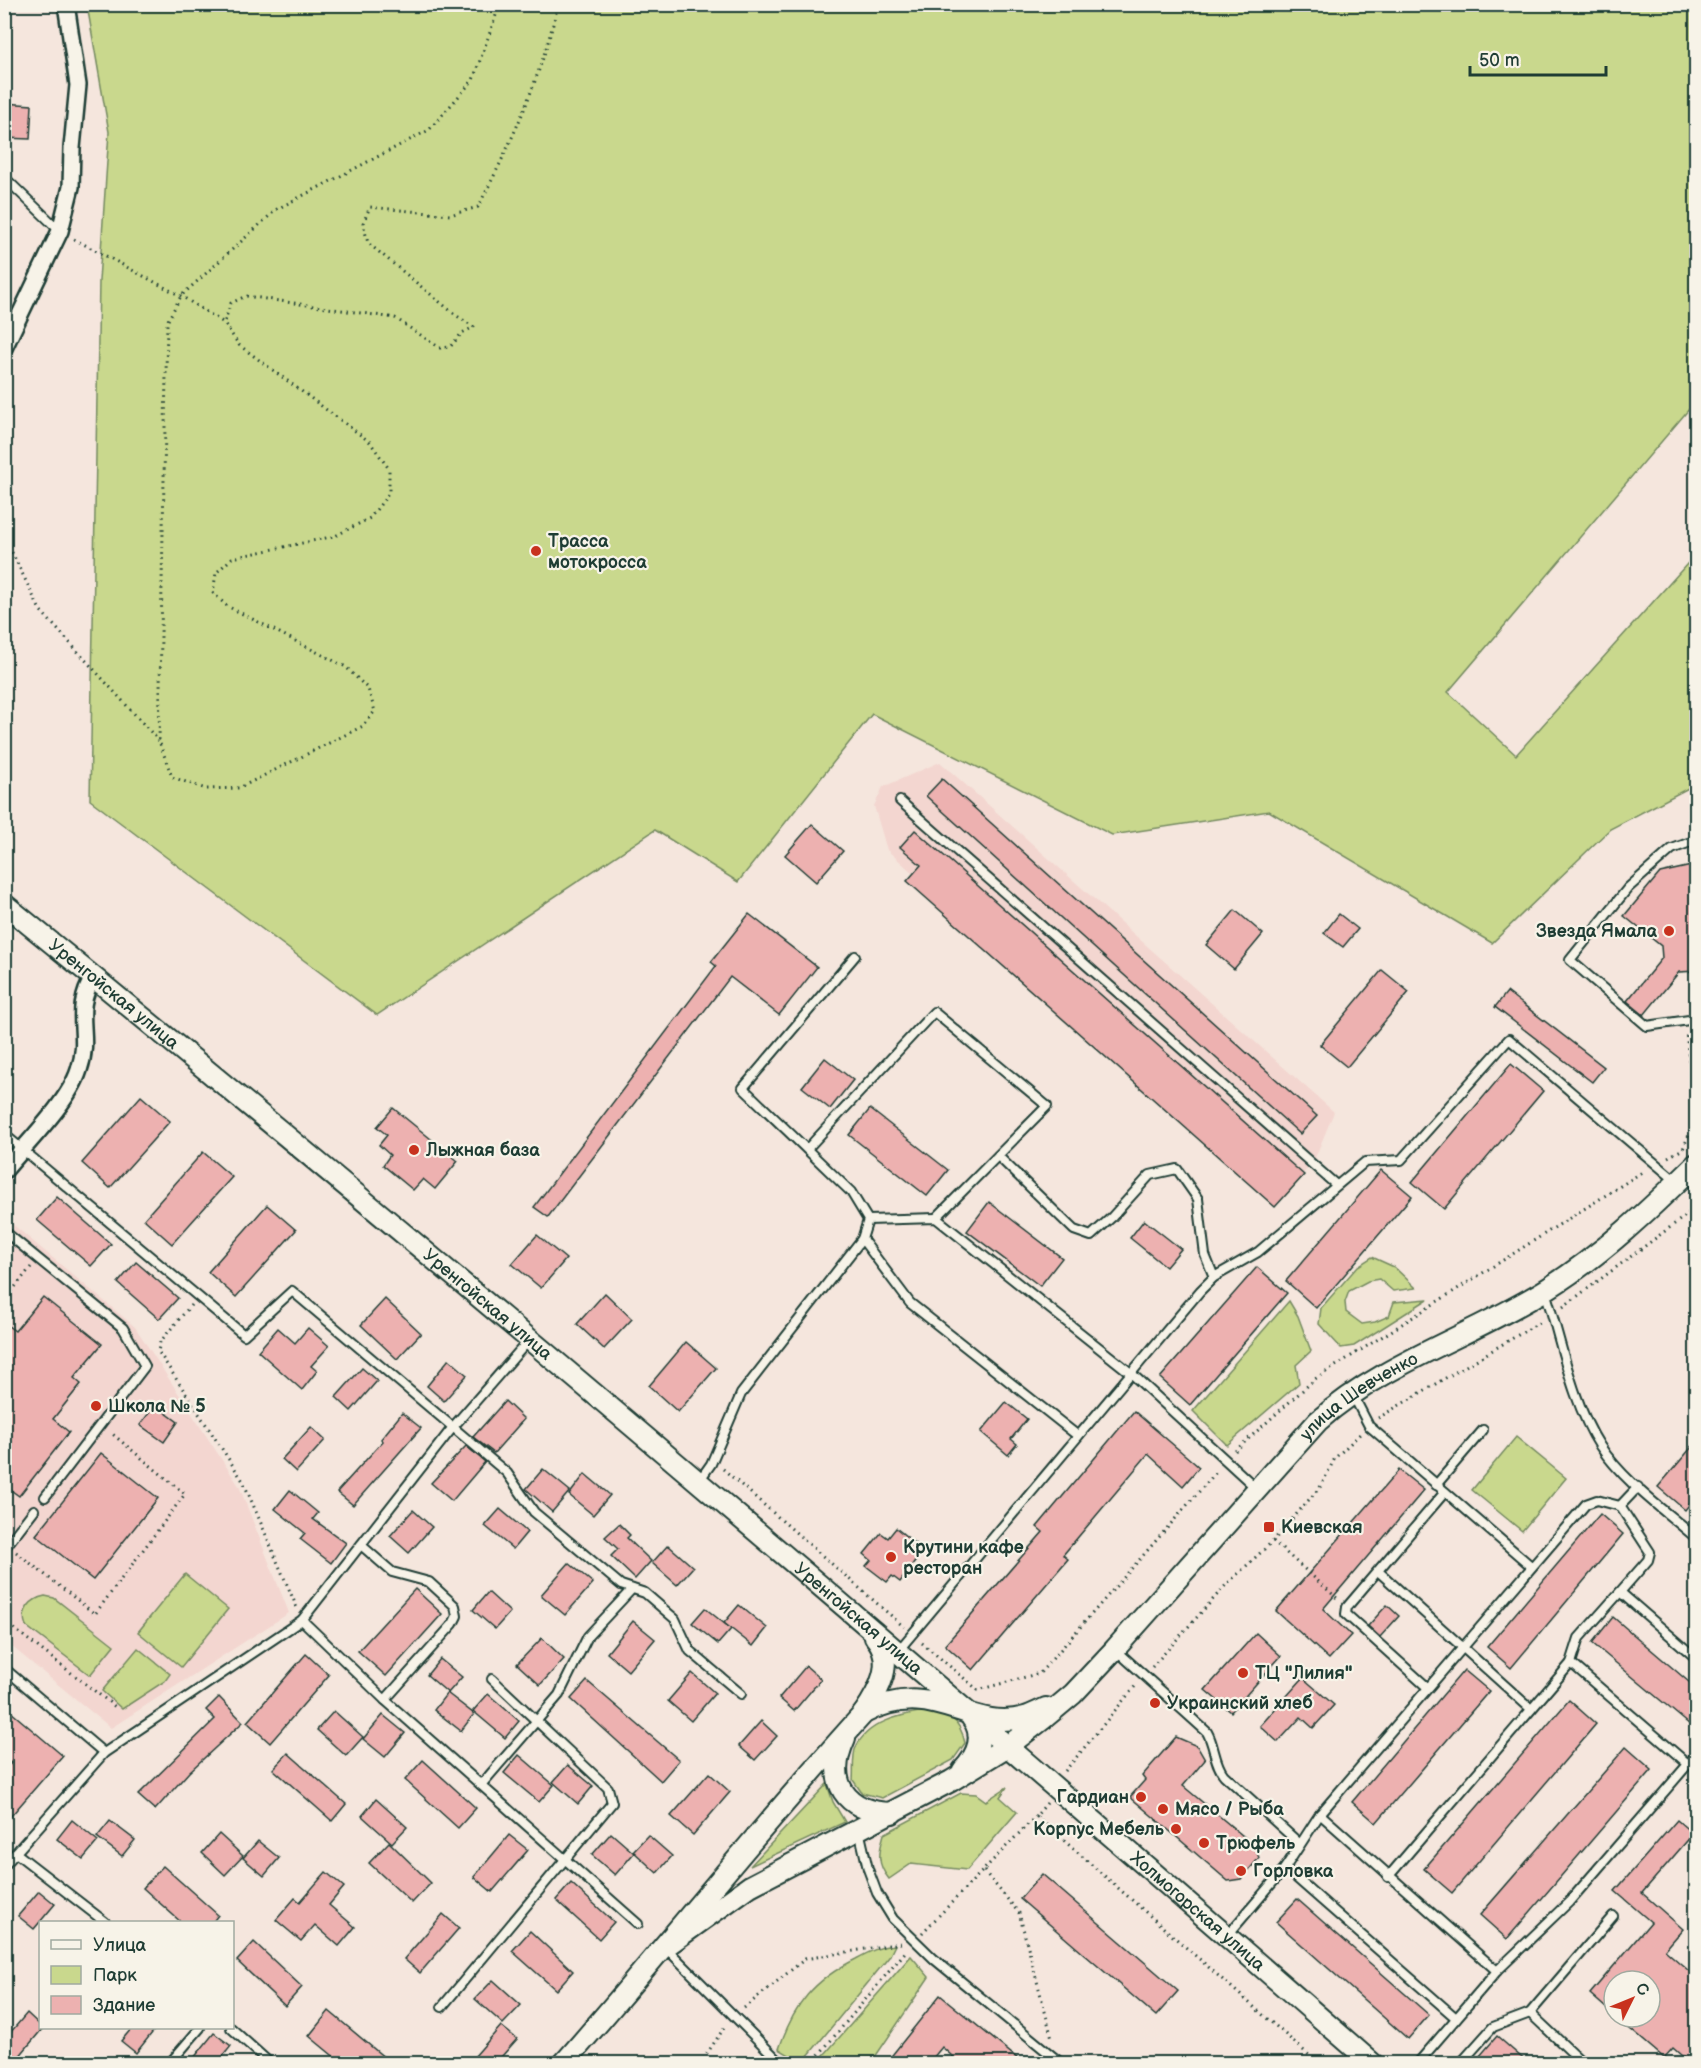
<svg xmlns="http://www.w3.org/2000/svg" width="1701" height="2068" viewBox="0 0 1701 2068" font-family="'Balsamiq Sans',sans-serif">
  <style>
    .built { fill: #f3d6d0 }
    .green { fill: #c9d88d; stroke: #748a60; stroke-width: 1.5 }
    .building { fill: #edb1b0; stroke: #1f3d34; stroke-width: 1.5 }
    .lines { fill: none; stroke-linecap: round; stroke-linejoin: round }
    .service-casing { stroke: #1f3d34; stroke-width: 12 }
    .minor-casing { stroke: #1f3d34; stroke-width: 20 }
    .tertiary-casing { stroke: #1f3d34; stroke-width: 24 }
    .path { stroke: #1f3d34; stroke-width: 3; stroke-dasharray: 1.5 4.5; stroke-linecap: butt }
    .service { stroke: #f7f3e8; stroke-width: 8 }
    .minor { stroke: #f7f3e8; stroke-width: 15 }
    .tertiary { stroke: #f7f3e8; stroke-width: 20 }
    .poi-dot { fill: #c8321e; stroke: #f7f3e8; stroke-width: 2 }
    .labels { text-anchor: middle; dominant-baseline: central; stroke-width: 4.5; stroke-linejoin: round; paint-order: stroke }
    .poi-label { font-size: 18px; font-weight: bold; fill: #1f3d34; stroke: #f7f3e8; text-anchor: start }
    .street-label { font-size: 18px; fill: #1f3d34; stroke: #f7f3e8 }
  </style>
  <rect width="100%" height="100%" fill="#f5e6dd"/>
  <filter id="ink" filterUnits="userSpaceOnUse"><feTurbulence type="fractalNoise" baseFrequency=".0167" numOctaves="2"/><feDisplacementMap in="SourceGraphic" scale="12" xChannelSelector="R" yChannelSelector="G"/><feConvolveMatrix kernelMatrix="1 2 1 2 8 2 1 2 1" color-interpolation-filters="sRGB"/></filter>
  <g filter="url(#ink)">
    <!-- built -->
    <g class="built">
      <path d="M940,762L1334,1112L1313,1163L1280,1198L887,850L874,806L883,787Z"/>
      <path d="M4,1217L135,1327L239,1486L289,1613L111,1728L5,1641Z"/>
    </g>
    <!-- green -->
    <g class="green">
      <path d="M87,5H1696V401L1448,692L1516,755L1696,554V784L1610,829L1492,943L1269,811L1112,835L872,714L738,882L655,830L377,1015L90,800L99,281L109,132Z"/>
      <path d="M1372,1257L1394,1267L1416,1288L1393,1291L1379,1279L1368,1281L1349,1291L1345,1302L1346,1312L1362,1324L1375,1322L1389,1316L1394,1302L1428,1299L1354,1346L1341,1348L1319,1324L1321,1308L1358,1266Z"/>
      <path d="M1289,1301L1298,1316L1311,1351L1296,1365L1299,1383L1227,1445L1193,1411Z"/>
      <path d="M1516,1437L1566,1478L1522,1531L1472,1490Z"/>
      <path d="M185,1574L228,1609L181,1667L138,1632Z"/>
      <path d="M45,1596L54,1598L114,1645L90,1675L26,1626C20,1611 30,1599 45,1596Z"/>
      <path d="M138,1648L170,1674L165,1681L122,1709L102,1691Z"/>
      <path d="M924,1711C949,1715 959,1716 965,1743L953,1760L882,1798L862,1793L853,1780C854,1771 852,1755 856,1747C868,1722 900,1715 924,1711Z"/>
      <path d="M827,1784L833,1802L845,1822L750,1866Z"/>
      <path d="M1007,1787L1000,1797L1017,1812L967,1870L911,1864L889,1879C876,1863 879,1852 884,1834L961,1793L976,1794L986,1801Z"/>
      <path d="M895,1945L889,1957L807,2057L796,2059L779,2049C794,2004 814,1980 856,1959C869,1952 880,1946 895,1945Z"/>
      <path d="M911,1956L929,1977L871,2063H817Z"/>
    </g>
    <!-- building -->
    <g class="building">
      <path d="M4,103L32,105L30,139L4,138Z"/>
      <path d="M942,779L1317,1116L1300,1134L926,796Z"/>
      <path d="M812,824L843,851L816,882L785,855Z"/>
      <path d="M915,830L1304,1175L1275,1207L907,881L921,865L900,847Z"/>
      <path d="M1696,865V971L1679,972L1644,1015L1627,1001L1662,958L1661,946L1624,916L1660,873Z"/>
      <path d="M1235,910L1263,934L1234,969L1206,945Z"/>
      <path d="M749,914L817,967L779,1015L730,977L548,1217L534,1207L716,966L711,962Z"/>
      <path d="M1339,914L1358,929L1343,947L1324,933Z"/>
      <path d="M1382,970L1409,992L1347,1067L1320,1045Z"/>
      <path d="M1507,992L1604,1067L1592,1082L1495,1007Z"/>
      <path d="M825,1058L853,1080L830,1109L802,1087Z"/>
      <path d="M1511,1064L1543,1091L1444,1209L1412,1182Z"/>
      <path d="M141,1096L170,1121L110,1188L82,1163Z"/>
      <path d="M393,1108L458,1161L435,1189L423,1179L413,1190L383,1165L390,1155L379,1145L387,1135L377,1127Z"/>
      <path d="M870,1109L948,1170L927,1196L849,1135Z"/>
      <path d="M203,1152L232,1177L172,1244L144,1219Z"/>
      <path d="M1381,1170L1412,1196L1316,1308L1286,1281Z"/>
      <path d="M57,1197L111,1244L91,1266L37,1220Z"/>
      <path d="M989,1202L1062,1258L1040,1286L967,1231Z"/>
      <path d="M267,1205L296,1230L236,1297L208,1272Z"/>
      <path d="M1144,1220L1181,1249L1166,1267L1130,1238Z"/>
      <path d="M537,1235L566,1259L541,1288L512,1264Z"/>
      <path d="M136,1262L178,1298L159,1319L118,1283Z"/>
      <path d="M1257,1267L1287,1293L1190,1405L1160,1378Z"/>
      <path d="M605,1293L632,1319L604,1349L577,1324Z"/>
      <path d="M43,1297L102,1344L74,1378L81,1384L53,1419L69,1432L19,1496L4,1485V1323L15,1331Z"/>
      <path d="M385,1299L421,1333L397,1359L361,1325Z"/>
      <path d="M278,1328L295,1343L308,1328L329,1346L311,1366L317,1371L302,1390L258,1351Z"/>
      <path d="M686,1342L716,1368L678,1412L649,1386Z"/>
      <path d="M449,1359L467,1375L444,1401L427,1386Z"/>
      <path d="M362,1368L377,1381L351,1411L336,1397Z"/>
      <path d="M505,1401L524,1419L494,1453L473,1437Z"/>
      <path d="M1006,1402L1027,1419L1011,1439L1017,1444L1008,1455L981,1432Z"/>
      <path d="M155,1405L178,1422L164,1442L140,1425Z"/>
      <path d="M1134,1411L1199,1467L1183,1486L1148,1454L1063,1555L1068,1559L973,1670L945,1645L1043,1532L1037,1527Z"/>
      <path d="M402,1413L421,1428L353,1505L337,1492L383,1441L381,1439Z"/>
      <path d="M311,1427L325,1440L296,1472L282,1459Z"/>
      <path d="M1696,1442V1496L1685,1510L1658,1487Z"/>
      <path d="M466,1446L485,1462L452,1501L431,1483Z"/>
      <path d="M101,1453L158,1498L93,1580L36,1535Z"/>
      <path d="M543,1469L570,1491L552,1512L526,1489Z"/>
      <path d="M1399,1470L1424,1490L1323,1609L1351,1635L1329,1659L1276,1611Z"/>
      <path d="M585,1474L610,1495L593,1515L569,1495Z"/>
      <path d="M290,1490L318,1513L313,1519L346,1543L331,1563L300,1539L305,1533L275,1509Z"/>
      <path d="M500,1509L527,1532L513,1549L485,1526Z"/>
      <path d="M413,1510L432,1527L409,1553L390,1536Z"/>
      <path d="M1600,1514L1623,1534L1511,1668L1487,1647Z"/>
      <path d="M619,1524L630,1535L627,1538L651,1561L635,1579L611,1556L618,1549L605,1537Z"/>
      <path d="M896,1528L918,1546L912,1554L917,1559L900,1582L892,1576L887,1582L866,1566L871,1560L864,1554L881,1533L888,1538Z"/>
      <path d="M668,1545L693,1567L677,1585L652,1563Z"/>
      <path d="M569,1563L593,1583L565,1615L541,1595Z"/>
      <path d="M415,1589L442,1614L386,1676L358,1651Z"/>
      <path d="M488,1592L510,1612L495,1629L473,1610Z"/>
      <path d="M739,1605L767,1628L753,1646L724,1623Z"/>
      <path d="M1387,1605L1399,1616L1380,1637L1368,1626Z"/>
      <path d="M705,1608L731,1629L718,1644L692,1623Z"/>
      <path d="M1613,1617L1696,1688V1730L1592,1643Z"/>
      <path d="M633,1621L655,1639L628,1671L607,1653Z"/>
      <path d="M1256,1633L1281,1656L1231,1712L1205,1690Z"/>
      <path d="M542,1638L564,1659L540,1685L517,1664Z"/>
      <path d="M306,1654L329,1675L270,1743L247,1722Z"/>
      <path d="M440,1659L462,1677L448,1693L427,1675Z"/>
      <path d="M806,1666L821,1679L794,1711L779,1698Z"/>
      <path d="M1464,1670L1489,1691L1376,1823L1352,1802Z"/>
      <path d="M692,1673L715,1693L691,1721L668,1701Z"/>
      <path d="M1303,1678L1334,1705L1313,1728L1301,1717L1278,1742L1260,1726Z"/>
      <path d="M587,1681L679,1760L661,1781L571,1699Z"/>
      <path d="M447,1693L474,1714L461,1731L434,1710Z"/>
      <path d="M488,1694L519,1721L505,1738L473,1711Z"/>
      <path d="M219,1697L243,1722L189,1772L155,1810L138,1795L215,1719L206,1710Z"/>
      <path d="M1569,1700L1596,1724L1452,1893L1424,1869Z"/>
      <path d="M4,1706L63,1756L4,1824V1771L11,1763L4,1757Z"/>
      <path d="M334,1711L363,1737L346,1756L317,1730Z"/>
      <path d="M383,1715L405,1733L385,1757L363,1739Z"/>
      <path d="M761,1721L777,1736L755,1760L739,1746Z"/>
      <path d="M1176,1737L1197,1746L1205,1760L1183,1786L1255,1846L1259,1858L1241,1879L1228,1881L1130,1797L1145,1780L1142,1776Z"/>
      <path d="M1626,1747L1652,1770L1507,1939L1480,1915Z"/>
      <path d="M288,1753L346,1804L332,1821L273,1769Z"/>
      <path d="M519,1755L554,1785L539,1802L504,1773Z"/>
      <path d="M423,1760L476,1808L458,1828L405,1780Z"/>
      <path d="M568,1765L593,1786L578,1804L553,1782Z"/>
      <path d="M709,1773L730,1792L693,1835L671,1816Z"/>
      <path d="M376,1799L407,1827L392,1843L362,1816Z"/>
      <path d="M72,1820L98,1841L83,1859L57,1839Z"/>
      <path d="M1677,1820L1693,1834L1642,1893L1683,1929L1665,1950L1696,1977V2064H1691L1673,2048L1664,2058L1616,2017H1650V1981H1614V2015L1590,1994L1651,1922L1615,1891Z"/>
      <path d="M110,1821L135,1840L122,1856L97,1837Z"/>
      <path d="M611,1833L634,1853L615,1875L592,1855Z"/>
      <path d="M219,1834L243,1856L225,1875L202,1853Z"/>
      <path d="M509,1835L528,1850L492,1892L474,1877Z"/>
      <path d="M648,1835L672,1856L657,1873L633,1851Z"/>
      <path d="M258,1841L279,1858L264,1876L243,1858Z"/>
      <path d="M389,1842L431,1883L412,1903L369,1863Z"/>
      <path d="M163,1866L218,1915L212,1923H182L143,1888Z"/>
      <path d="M326,1872L344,1887L329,1905L355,1927L339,1946L315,1925L301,1941L276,1920L295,1898L300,1902Z"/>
      <path d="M1042,1874L1178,1991L1156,2016L1020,1899Z"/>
      <path d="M571,1883L614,1922L599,1939L556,1900Z"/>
      <path d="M39,1891L55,1904L34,1929L18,1916Z"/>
      <path d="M1297,1899L1429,2015L1408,2039L1276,1922Z"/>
      <path d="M443,1914L459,1928L420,1973L404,1959Z"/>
      <path d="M530,1931L573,1971L556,1990L512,1951Z"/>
      <path d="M254,1942L302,1987L285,2006L237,1961Z"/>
      <path d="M493,1980L521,2005L503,2024L475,1999Z"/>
      <path d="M940,1995L1024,2064H961L942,2047L928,2064H885Z"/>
      <path d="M329,2011L392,2064H343L309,2036Z"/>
      <path d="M27,2013L43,2028L13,2064H4V2040Z"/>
      <path d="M501,2026L517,2039L495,2064H468Z"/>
      <path d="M132,2028H156L136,2053L121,2041Z"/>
      <path d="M214,2033L231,2046L217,2064H189Z"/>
      <path d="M1497,2036L1529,2064H1473Z"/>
    </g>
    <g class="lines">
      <!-- service casing -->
      <g class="service-casing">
        <g id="service">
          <path d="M4,177L60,231"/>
          <path d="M900,801L1335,1184"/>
          <path d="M1696,840L1672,849L1628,888L1570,960L1647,1026L1696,1019"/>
          <path d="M4,1134L244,1335L292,1291L507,1473L534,1512L621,1585L645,1593L675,1619L690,1651L741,1694"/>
          <path d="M807,1149L934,1012L1047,1106L936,1218"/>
          <path d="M998,1156L1074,1230L1091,1236L1112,1217L1150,1175L1177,1169L1198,1199L1205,1255L1214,1277"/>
          <path d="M1687,1175L1696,1187"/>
          <path d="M868,1220L936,1218L1132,1374L1256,1488"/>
          <path d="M4,1231L123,1328L145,1366L45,1497"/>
          <path d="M862,1239L910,1303L1078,1436"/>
          <path d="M1545,1291C1561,1340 1572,1403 1600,1446C1624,1482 1664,1510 1696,1538"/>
          <path d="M1353,1395L1369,1426L1531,1566"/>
          <path d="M699,1481L711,1464L741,1394L862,1239L868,1220L851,1192L743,1088L855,956"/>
          <path d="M1436,1485L1483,1430"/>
          <path d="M361,1545L392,1572L429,1582L455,1606L457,1616L453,1624L385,1700"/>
          <path d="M4,1549L34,1510"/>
          <path d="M1378,1571L1531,1709"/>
          <path d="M1620,1592L1648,1560L1650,1552L1620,1506L1638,1487"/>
          <path d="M302,1620L385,1700L638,1924"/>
          <path d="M1116,1650L1207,1732C1215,1746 1214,1763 1224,1775L1300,1844"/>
          <path d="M898,1651L1200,1291L1214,1277L1258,1252L1365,1162L1401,1160L1509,1039L1676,1181"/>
          <path d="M1571,1663L1579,1638L1620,1592L1696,1658"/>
          <path d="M4,1668L104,1753"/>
          <path d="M1427,1687L1346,1614L1347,1607L1445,1492"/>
          <path d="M481,1785L559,1695L588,1636L632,1589"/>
          <path d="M859,1830L868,1869L877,1893L893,1919L934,1959L1062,2064"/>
          <path d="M16,1853L105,1922"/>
          <path d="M4,1866L104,1753L302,1620L453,1427L529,1340"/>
          <path d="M1285,1868L1456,2018"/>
          <path d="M1388,1877L1571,1663L1688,1764"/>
          <path d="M1227,1936L1285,1868L1320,1814"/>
          <path d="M666,1948L782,2064"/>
          <path d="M1497,1971L1320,1814L1586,1504L1597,1500L1620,1506"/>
          <path d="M442,2007L612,1803L608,1788L492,1679"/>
          <path d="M1530,2013L1584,2064"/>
          <path d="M231,2028L271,2064"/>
          <path d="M169,2064L200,2028"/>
          <path d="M1417,2064L1497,1971L1569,1902L1696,1755"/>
          <path d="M1460,2064L1493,2027L1530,2013L1613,1916"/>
        </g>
      </g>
      <!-- minor casing -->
      <g class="minor-casing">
        <g id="minor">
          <path d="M4,348L60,231L71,187L72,148L78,85L66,4"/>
          <path d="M4,1171C26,1144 69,1102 79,1070C92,1033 71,1013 94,976"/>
        </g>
      </g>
      <!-- tertiary casing -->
      <g class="tertiary-casing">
        <g id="tertiary">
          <path id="s1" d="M4,904C468,1282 923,1670 1373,2064"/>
          <path d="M864,1713C879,1691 896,1661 875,1637"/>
          <path d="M845,1738C825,1782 845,1812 892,1813"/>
          <path d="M963,1770C978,1754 986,1735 971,1717"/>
          <path id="s2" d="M665,1947L750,1886L951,1781L1008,1746L1043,1719L1073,1694L1115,1649L1318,1421C1384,1362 1472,1336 1547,1289C1602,1255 1650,1209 1696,1164"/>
          <path d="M563,2064C665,1948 760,1827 864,1713C936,1676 967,1733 1025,1717C1032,1715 1039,1711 1046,1708"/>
        </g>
      </g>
      <!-- path -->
      <g class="path">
        <path d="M500,4L473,80L429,130L277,209L181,296L167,322L159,741L172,777L206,789L239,788L363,726L375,711L368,689L346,667L227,606L213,593L216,573L232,558L335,536L370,518L389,493V469L370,442L239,345L224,323L231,303L246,296L395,318L440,348L450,347L462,333L474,327L457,316L368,243L363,223L370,207L450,215L478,207C512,143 542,74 558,4"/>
        <path d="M74,239L181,296L224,323"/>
        <path d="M4,536L40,610L159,741"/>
        <path d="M1668,1157L1683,1149L1695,1120L1686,1031"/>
        <path d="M4,1301L31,1267"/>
        <path d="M191,1305L160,1342L158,1351L243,1481L297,1608"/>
        <path d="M1563,1307L1696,1208"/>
        <path d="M1378,1418L1540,1322"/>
        <path d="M1235,1451L1315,1379L1644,1171"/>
        <path d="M723,1469L904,1627"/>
        <path d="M1273,1541L1339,1600"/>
        <path d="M16,1552L95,1614L185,1494L110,1432"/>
        <path d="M4,1621L118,1709"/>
        <path d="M922,1643L978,1690L1040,1673L1218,1470"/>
        <path d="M1152,1667L1226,1585L1273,1541L1321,1486L1335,1458L1360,1434"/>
        <path d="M1065,1771L1137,1684"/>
        <path d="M1047,1803L1036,1816L1319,2064"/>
        <path d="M984,1871L1019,1913L1052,2038"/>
        <path d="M922,1933L1036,1816"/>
        <path d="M744,2008L805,1959L901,1943"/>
        <path d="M700,2064L726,2025"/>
        <path d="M811,2064L907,1950"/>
      </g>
      <!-- service -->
      <use href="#service" class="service"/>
      <!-- minor -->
      <use href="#minor" class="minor"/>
      <!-- tertiary -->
      <use href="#tertiary" class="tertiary"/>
    </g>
  </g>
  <!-- markers -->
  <g class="poi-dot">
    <circle cx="536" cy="551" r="6"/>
    <circle cx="1669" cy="931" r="6"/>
    <circle cx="414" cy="1150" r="6"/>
    <circle cx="96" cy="1406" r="6"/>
    <rect x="1263" y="1521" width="12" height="12" rx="3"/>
    <circle cx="891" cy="1557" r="6"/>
    <circle cx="1243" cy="1673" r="6"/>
    <circle cx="1155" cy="1703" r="6"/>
    <circle cx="1141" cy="1797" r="6"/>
    <circle cx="1163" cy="1809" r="6"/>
    <circle cx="1176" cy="1829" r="6"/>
    <circle cx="1204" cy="1843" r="6"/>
    <circle cx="1241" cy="1871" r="6"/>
  </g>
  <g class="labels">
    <!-- poi labels -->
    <g class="poi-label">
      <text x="548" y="541">Трасса<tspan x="548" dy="21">мотокросса</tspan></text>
      <text x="1657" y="931" text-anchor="end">Звезда Ямала</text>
      <text x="426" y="1150">Лыжная база</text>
      <text x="108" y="1406">Школа № 5</text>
      <text x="1281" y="1527">Киевская</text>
      <text x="903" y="1547">Крутини кафе<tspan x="903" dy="21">ресторан</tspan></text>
      <text x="1255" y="1673">ТЦ "Лилия"</text>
      <text x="1167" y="1703">Украинский хлеб</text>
      <text x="1129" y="1797" text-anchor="end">Гардиан</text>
      <text x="1175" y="1809">Мясо / Рыба</text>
      <text x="1164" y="1829" text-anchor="end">Корпус Мебель</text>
      <text x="1216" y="1843">Трюфель</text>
      <text x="1253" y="1871">Горловка</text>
    </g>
    <!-- street labels -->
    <g class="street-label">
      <text stroke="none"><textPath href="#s1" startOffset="142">Уренгойская улица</textPath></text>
      <text stroke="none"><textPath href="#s1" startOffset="628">Уренгойская улица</textPath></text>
      <text stroke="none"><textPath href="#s2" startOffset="896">улица Шевченко</textPath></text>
      <text stroke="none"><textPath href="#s1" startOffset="1114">Уренгойская улица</textPath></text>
      <text stroke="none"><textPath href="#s1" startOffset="1562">Холмогорская улица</textPath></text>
    </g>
  </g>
  <!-- margin -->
  <rect width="1701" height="2068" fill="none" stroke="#f7f3e8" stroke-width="24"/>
  <rect x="12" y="12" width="1677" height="2044" fill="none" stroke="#1f3d34" stroke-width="2" filter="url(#ink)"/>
  <!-- legend -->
  <rect x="39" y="1921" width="195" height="108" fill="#f7f3e8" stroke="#a1aaa0" stroke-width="1.5"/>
  <rect x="51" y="1940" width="30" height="9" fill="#f7f3e8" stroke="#a1aaa0" stroke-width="1.5"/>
  <text x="93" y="1951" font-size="18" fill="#1f3d34">Улица</text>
  <rect x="51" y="1966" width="30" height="18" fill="#c9d88d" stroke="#a1aaa0" stroke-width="1.5"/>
  <text x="93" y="1981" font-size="18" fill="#1f3d34">Парк</text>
  <rect x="51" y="1996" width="30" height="18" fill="#edb1b0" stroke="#a1aaa0" stroke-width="1.5"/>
  <text x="93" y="2011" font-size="18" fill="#1f3d34">Здание</text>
  <!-- north arrow -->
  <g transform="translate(1632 1999) rotate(47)"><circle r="28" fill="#f7f3e8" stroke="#a1aaa0" stroke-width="1.5"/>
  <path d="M0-4.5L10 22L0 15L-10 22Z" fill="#c8321e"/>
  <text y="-9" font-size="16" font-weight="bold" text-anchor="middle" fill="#1f3d34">С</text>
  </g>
  <!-- scale -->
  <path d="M1470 66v9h136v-9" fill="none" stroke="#1f3d34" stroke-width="3"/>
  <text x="1479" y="66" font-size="18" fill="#1f3d34" stroke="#f7f3e8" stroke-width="4.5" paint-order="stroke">50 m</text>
</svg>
